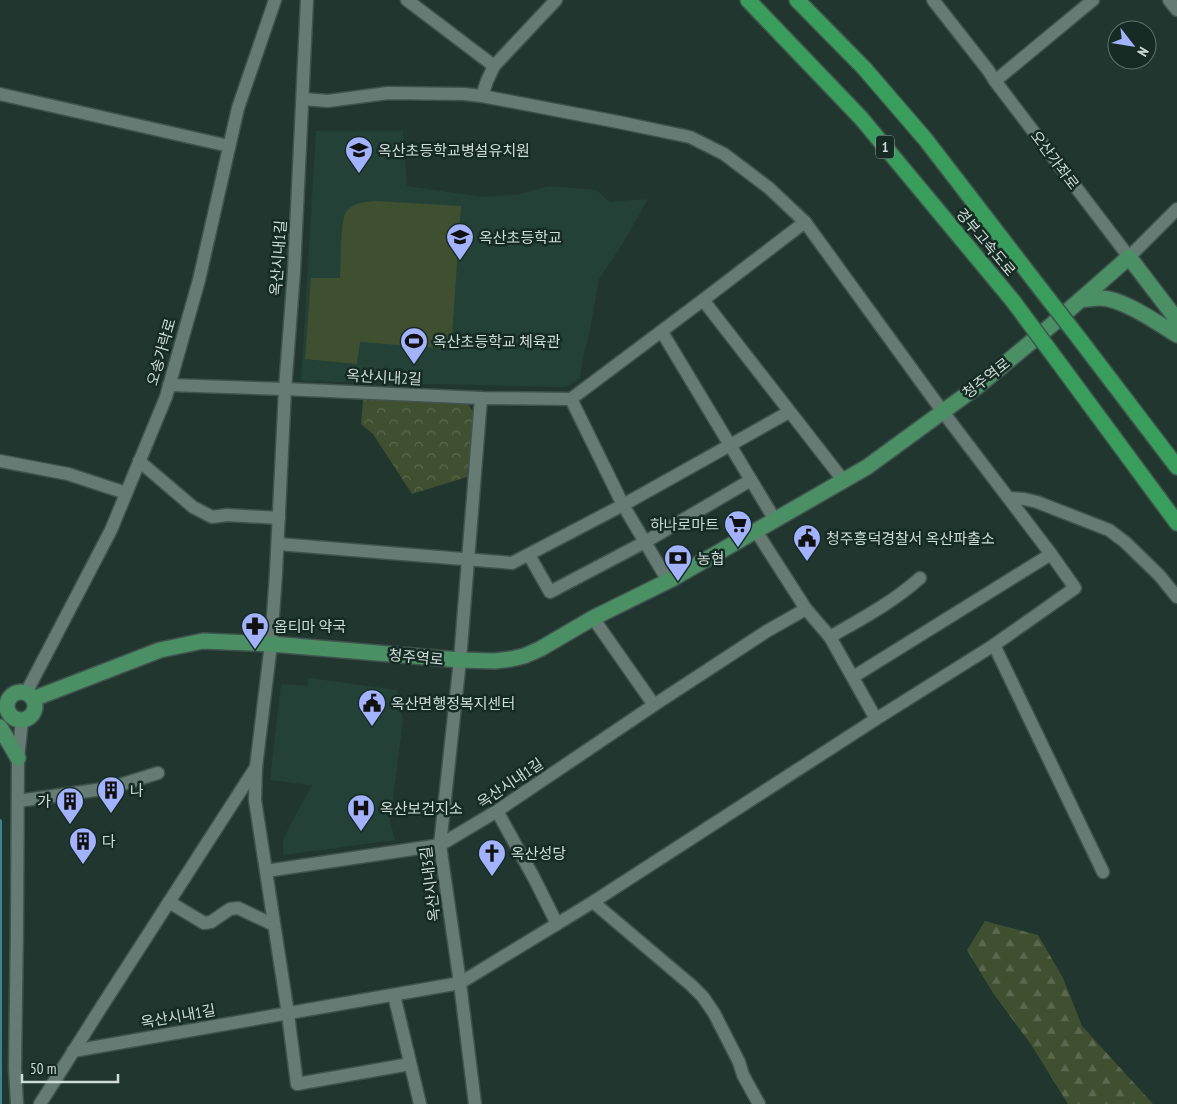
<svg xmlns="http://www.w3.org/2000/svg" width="1177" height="1104" viewBox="0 0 1177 1104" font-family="'PT Sans Narrow','Noto Sans KR',sans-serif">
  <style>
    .built { fill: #244138 }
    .green { fill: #3f5031 }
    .forest { fill: url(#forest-firs) }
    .park { fill: url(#park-crowns) }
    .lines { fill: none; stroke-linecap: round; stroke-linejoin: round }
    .stream { stroke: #3a8493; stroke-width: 4 }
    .minor-casing { stroke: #40524d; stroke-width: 15 }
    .major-casing { stroke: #40524d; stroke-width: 18 }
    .highway-casing { stroke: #40524d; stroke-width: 18 }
    .minor { stroke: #657b73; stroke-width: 12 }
    .major { stroke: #4b8f65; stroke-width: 15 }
    .highway { stroke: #399d5c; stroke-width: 15 }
    .highway-bridge-casing { stroke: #40524d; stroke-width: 18; stroke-linecap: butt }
    .highway-bridge { stroke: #399d5c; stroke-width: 15 }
    .labels { text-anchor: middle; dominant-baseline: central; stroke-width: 5; stroke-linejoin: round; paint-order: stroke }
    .shield { fill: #172b25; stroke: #98a7a2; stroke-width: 1 }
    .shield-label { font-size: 14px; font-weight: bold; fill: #cfdcd7 }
    .poi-label { font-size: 15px; fill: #cfdcd7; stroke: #172b25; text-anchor: start }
    .street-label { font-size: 15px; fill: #cfdcd7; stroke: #172b25 }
  </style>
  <defs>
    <pattern id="forest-firs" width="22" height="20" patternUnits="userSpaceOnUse" patternTransform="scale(1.25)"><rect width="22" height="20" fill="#3f5031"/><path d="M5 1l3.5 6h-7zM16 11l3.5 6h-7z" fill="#5a694e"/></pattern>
    <pattern id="park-crowns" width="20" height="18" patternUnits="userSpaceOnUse" patternTransform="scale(1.25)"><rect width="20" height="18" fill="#3f5031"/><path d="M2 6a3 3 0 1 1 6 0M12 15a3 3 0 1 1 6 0" fill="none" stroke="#5a694e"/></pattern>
  </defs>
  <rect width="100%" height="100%" fill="#21362f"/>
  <!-- built -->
  <g class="built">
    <path d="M316,131H403L407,186L483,197L521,194L548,186L596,190L610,202L648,199L623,243L599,279L589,335L583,357L580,378L566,387L301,381Z"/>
    <path d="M309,678L397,690L403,720L390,821L395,840L283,855V839L312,785L270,780L281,684L307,686Z"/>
  </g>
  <!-- green -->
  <path class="green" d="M375,201L461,206L451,349L360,342L357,364L305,359L311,278H340C341,265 340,221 346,212C352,203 365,202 375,201Z"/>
  <!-- forest -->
  <path class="forest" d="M985,921L1038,935L1063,978L1082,1026L1153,1104H1068L1032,1046L993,993L967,950Z"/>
  <!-- park -->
  <path class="park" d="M363,400L467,402L474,414L467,477L412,494L373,434L361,424Z"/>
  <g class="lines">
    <!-- stream -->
    <path class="stream" d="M0,821V1104"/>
    <!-- minor casing -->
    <g class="minor-casing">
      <g id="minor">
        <path d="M407,0L494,66"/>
        <path d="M933,0L988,70L995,81L1129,257L1177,209"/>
        <path d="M1169,0L1177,10"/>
        <path d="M995,81L1093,0"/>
        <path d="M0,94L229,146"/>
        <path d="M482,96L487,81L494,66L556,0"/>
        <path d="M303,99L328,101L388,93L464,94L482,96L618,122L690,137L724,154L769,188L805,222"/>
        <path d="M703,300L805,222L943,412L1051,554L1075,588L994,645L876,719L830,637L806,609L756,531"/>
        <path d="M662,332L775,520"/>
        <path d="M169,385L285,389L481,398L571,399L703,300L843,480"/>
        <path d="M571,399L623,505L668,581"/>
        <path d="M0,461L68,474L126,493"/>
        <path d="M139,461L193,507L212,517L227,515L279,518"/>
        <path d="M1009,498L1024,499L1037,502L1109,530L1125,542L1159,575L1177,597"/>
        <path d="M278,544L512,563L623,505L789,412"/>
        <path d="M529,555L550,592L645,542L751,480"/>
        <path d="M830,637C861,619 892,603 920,578"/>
        <path d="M994,645L1103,872"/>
        <path d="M853,677L1051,554"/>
        <path d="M26,693L111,530L166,397L199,280L238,108L275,0"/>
        <path d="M654,705L767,631L806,609"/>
        <path d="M256,767L255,800L288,1014L297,1084L410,1064"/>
        <path d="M18,801L110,788L158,773"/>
        <path d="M497,811L534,878L557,924"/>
        <path d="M266,871L440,845L497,811L654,705L593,618"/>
        <path d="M169,902L204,923L211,922L230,909L238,908L274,925"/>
        <path d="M593,902L691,985L703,997L714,1013L739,1062L743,1075L759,1104"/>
        <path d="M394,995L420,1104"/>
        <path d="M73,1051L460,983L593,902L876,719"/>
        <path d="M17,1104L15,1068L17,926L18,758L22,720"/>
        <path d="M40,1104L102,1006L256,767L271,644L276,573L285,389L294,271L307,0"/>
        <path d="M475,1104L460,983L440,845L460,660L481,398"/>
      </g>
    </g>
    <!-- major casing -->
    <g class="major-casing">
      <g id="major">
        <path d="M1080,300C1087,299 1093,298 1100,298C1122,298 1158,323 1177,335"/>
        <circle cx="21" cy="706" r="14"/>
        <path d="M33,699L160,650L203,641L271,644L460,660L495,661L511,659L524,656L540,649L593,618L672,579L867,467L978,386L1054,323L1129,257L1177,320"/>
        <path d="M0,727L18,758"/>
      </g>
    </g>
    <!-- highway casing -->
    <g class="highway-casing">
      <g id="highway">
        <path d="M748,0L861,118L1013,301"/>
        <path d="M797,0L864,68L926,140L1036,283"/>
        <path d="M1078,337L1177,467"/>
        <path d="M1059,363L1177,523"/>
      </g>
    </g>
    <!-- minor -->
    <use href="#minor" class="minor"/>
    <!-- major -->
    <use href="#major" class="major"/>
    <!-- highway -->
    <use href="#highway" class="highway"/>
    <!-- highway-bridge casing -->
    <g class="highway-bridge-casing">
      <g id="highway-bridge">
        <path d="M1036,283L1078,337"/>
        <path d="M1013,301L1059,363"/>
      </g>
    </g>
    <!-- highway-bridge -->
    <use href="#highway-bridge" class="highway-bridge"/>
  </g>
  <!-- icons -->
  <defs>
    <g id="school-pin" transform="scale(1.4375)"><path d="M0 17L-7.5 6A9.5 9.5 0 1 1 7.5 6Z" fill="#a2b2fd" stroke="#172b25"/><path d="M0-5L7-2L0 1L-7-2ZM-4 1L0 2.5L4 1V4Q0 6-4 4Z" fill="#111"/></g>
    <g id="stadium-pin" transform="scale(1.4375)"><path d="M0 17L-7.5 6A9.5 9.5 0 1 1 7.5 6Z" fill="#a2b2fd" stroke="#172b25"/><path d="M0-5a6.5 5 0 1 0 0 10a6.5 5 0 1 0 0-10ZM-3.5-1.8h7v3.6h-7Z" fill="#111"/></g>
    <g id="supermarket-pin" transform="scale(1.4375)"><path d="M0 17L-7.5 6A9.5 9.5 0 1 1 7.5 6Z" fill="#a2b2fd" stroke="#172b25"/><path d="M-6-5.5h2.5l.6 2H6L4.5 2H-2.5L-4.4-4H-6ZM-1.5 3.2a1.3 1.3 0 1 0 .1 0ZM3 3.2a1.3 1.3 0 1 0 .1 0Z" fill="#111"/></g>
    <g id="civic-pin" transform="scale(1.4375)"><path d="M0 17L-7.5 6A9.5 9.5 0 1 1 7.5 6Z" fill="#a2b2fd" stroke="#172b25"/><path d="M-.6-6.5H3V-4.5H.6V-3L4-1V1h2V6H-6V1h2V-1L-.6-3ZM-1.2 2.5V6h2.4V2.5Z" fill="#111"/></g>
    <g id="bank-pin" transform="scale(1.4375)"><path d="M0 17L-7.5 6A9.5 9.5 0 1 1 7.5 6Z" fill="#a2b2fd" stroke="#172b25"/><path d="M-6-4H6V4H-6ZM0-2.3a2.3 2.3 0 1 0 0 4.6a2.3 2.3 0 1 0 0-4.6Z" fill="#111"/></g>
    <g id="pharmacy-pin" transform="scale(1.4375)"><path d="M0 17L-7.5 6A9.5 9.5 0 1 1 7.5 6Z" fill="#a2b2fd" stroke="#172b25"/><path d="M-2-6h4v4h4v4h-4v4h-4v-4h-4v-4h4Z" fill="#111"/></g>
    <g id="building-pin" transform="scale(1.4375)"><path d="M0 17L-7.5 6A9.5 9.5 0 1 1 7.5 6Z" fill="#a2b2fd" stroke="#172b25"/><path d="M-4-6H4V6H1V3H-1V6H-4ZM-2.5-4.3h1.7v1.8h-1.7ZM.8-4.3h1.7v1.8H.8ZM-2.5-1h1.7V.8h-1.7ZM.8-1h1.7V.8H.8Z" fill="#111"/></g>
    <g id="hospital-pin" transform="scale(1.4375)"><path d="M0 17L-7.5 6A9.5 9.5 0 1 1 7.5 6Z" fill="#a2b2fd" stroke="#172b25"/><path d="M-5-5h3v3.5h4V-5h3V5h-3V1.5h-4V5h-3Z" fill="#111"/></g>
    <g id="church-pin" transform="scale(1.4375)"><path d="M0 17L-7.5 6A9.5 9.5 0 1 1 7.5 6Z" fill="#a2b2fd" stroke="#172b25"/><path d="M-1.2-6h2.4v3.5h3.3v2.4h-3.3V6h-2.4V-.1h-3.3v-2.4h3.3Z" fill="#111"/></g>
  </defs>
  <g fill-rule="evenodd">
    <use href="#school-pin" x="359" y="150"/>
    <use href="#school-pin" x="460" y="237"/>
    <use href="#stadium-pin" x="414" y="341"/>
    <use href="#supermarket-pin" x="738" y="524"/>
    <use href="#civic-pin" x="807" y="538"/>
    <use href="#bank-pin" x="678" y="558"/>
    <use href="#pharmacy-pin" x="255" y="626"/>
    <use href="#civic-pin" x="372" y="703"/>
    <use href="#building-pin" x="111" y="790"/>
    <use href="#building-pin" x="70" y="801"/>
    <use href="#hospital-pin" x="361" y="808"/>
    <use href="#building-pin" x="83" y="841"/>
    <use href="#church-pin" x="492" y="853"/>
  </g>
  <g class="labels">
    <!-- shield labels -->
    <rect class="shield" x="876" y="135.5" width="18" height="23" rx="4"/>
    <g class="shield-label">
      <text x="885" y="147">1</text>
    </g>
    <!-- poi labels -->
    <g class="poi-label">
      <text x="378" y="150">옥산초등학교병설유치원</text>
      <text x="479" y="237">옥산초등학교</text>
      <text x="433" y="341">옥산초등학교 체육관</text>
      <text x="719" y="524" text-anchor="end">하나로마트</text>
      <text x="826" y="538">청주흥덕경찰서 옥산파출소</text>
      <text x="697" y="558">농협</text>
      <text x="274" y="626">옵티마 약국</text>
      <text x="391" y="703">옥산면행정복지센터</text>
      <text x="130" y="790">나</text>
      <text x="51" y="801" text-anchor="end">가</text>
      <text x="380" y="808">옥산보건지소</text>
      <text x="102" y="841">다</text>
      <text x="511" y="853">옥산성당</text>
    </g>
    <!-- street labels -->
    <g class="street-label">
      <text transform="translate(1055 160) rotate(53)">오산가좌로</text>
      <text transform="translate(986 242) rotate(50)">경부고속도로</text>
      <text transform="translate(278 258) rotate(-86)">옥산시내1길</text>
      <text transform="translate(161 352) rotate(-74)">오송가락로</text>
      <text transform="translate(384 377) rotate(3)">옥산시내2길</text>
      <text transform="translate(986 378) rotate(-38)">청주역로</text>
      <text transform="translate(416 657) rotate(5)">청주역로</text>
      <text transform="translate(510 783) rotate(-34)">옥산시내1길</text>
      <text transform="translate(430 884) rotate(-97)">옥산시내3길</text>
      <text transform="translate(178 1016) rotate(-10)">옥산시내1길</text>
    </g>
  </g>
  <!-- north arrow -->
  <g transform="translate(1132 45) rotate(121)"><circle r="24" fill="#172b25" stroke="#61726c"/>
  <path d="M0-4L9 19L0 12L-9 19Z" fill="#a2b2fd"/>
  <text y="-8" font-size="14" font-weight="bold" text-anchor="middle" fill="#cfdcd7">N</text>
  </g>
  <!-- scale -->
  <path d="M22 1074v8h96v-8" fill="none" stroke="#cfdcd7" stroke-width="2.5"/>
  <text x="30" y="1074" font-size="15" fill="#cfdcd7" stroke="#172b25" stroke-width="4" paint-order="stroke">50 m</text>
</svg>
